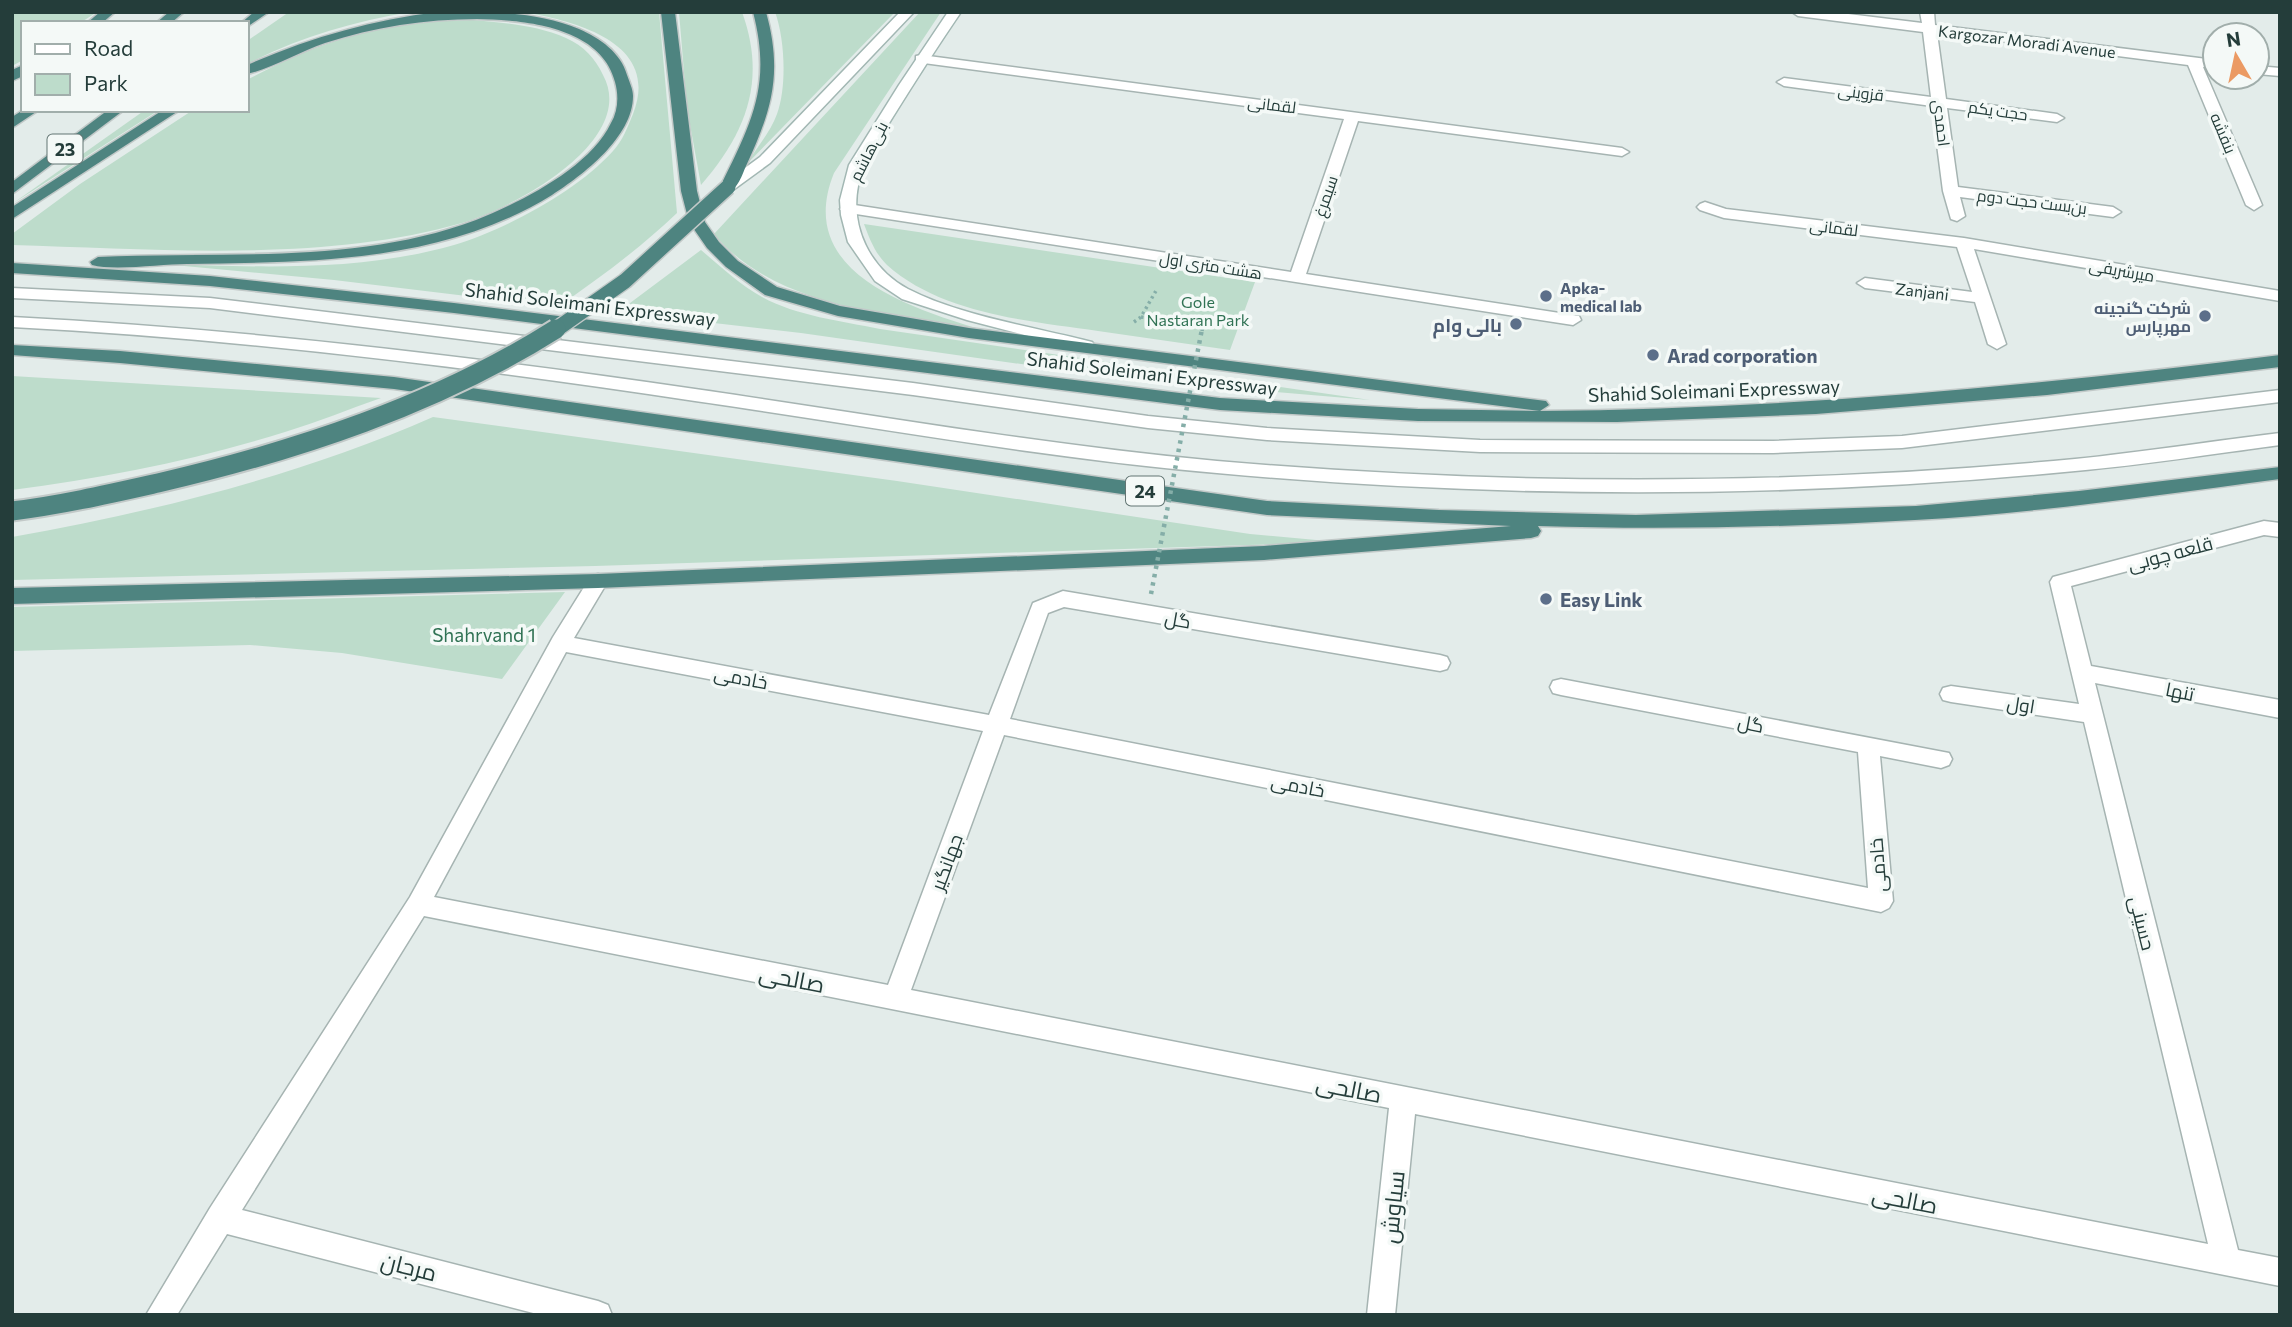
<svg xmlns="http://www.w3.org/2000/svg" width="2292" height="1327" viewBox="0 0 2292 1327" font-family="Commissioner,Cairo,sans-serif">
  <style>
    .green { fill: #bddccb }
    .lines { fill: none; stroke-linecap: round; stroke-linejoin: round }
    .service-casing { stroke: #a6b4b2; stroke-width: 3 }
    .minor-casing { stroke: #a6b4b2; stroke-width: 3 }
    .secondary-casing { stroke: #a2b7b3; stroke-width: 3 }
    .trunk-casing { stroke: #c2c9c8; stroke-width: 3 }
    .path { stroke: #85aea8; stroke-width: 3.5; stroke-dasharray: 2.5 3.5; stroke-linecap: butt }
    .service { fill: #fff; fill-rule: evenodd }
    .minor { fill: #fff; fill-rule: evenodd }
    .secondary { fill: #fff; fill-rule: evenodd }
    .trunk { fill: #4e8480; fill-rule: evenodd }
    .trunk-bridge-far1-casing { stroke: #c2c9c8; stroke-width: 18; stroke-linecap: butt }
    .trunk-bridge-casing { stroke: #c2c9c8; stroke-width: 23; stroke-linecap: butt }
    .path-bridge-far1 { stroke: #85aea8; stroke-width: 3.5; stroke-dasharray: 2.5 3.5; stroke-linecap: butt }
    .path-bridge { stroke: #85aea8; stroke-width: 4.5; stroke-dasharray: 3.5 5; stroke-linecap: butt }
    .trunk-bridge-far1 { stroke: #4e8480; stroke-width: 15 }
    .trunk-bridge { stroke: #4e8480; stroke-width: 19 }
    .service-dot { fill: #5c6f8a; stroke: #f4f9f7; stroke-width: 2.5 }
    .labels { text-anchor: middle; dominant-baseline: central; stroke-width: 7; stroke-linejoin: round; paint-order: stroke }
    .far-street-label { font-size: 16px; fill: #243d3a; stroke: #f4f9f7 }
    .far-service-label { font-size: 16px; font-weight: bold; fill: #4e5e75; stroke: #f4f9f7; text-anchor: start }
    .far-park-label { font-size: 16px; fill: #307254; stroke: #f4f9f7 }
    .shield { fill: #f4f9f7; stroke: #627573; stroke-width: 2 }
    .shield-label { font-size: 18px; font-weight: bold; fill: #243d3a }
    .street-label { font-size: 19px; fill: #243d3a; stroke: #f4f9f7 }
    .service-label { font-size: 19px; font-weight: bold; fill: #4e5e75; stroke: #f4f9f7; text-anchor: start }
    .park-label { font-size: 19px; fill: #307254; stroke: #f4f9f7 }
    .near-street-label { font-size: 23px; fill: #243d3a; stroke: #f4f9f7 }
  </style>
  <rect width="100%" height="100%" fill="#e3ecea"/>
  <!-- green -->
  <g class="green">
    <path d="M12,12H97L80,23H23V60L12,66Z"/>
    <path d="M289,12H410C353,22 299,37 247,64V41Z"/>
    <path d="M525,12H659L677,213C640,248 599,279 557,307L334,280L163,264C259,267 360,272 454,245C506,229 576,192 613,151C623,140 627,128 633,114C661,43 577,22 525,12Z"/>
    <path d="M679,12H742C767,81 746,133 701,185L687,108Z"/>
    <path d="M775,12H895L746,165C756,149 771,131 777,114C787,87 785,39 775,12Z"/>
    <path d="M920,12H941L834,173C794,272 908,307 982,330C894,316 774,307 714,234Z"/>
    <path d="M473,20C505,23 536,25 566,38C584,46 595,58 603,75C639,141 512,209 462,223C322,263 157,249 12,245V234L80,184L193,110H247V80C325,38 384,22 473,20Z"/>
    <path d="M145,110H159L12,204Z"/>
    <path d="M864,224L1255,282L1230,350C1186,344 1142,337 1098,331C1029,321 942,314 887,265C875,253 870,240 864,224Z"/>
    <path d="M701,250C720,266 740,285 762,297C797,316 841,321 880,329L1370,400L1134,380L801,333L618,312Z"/>
    <path d="M12,376L381,398C349,409 318,422 285,432C196,460 105,478 12,490Z"/>
    <path d="M433,417L897,481L1250,534L1338,542L595,566L12,580V537C157,511 298,476 433,417Z"/>
    <path d="M565,592L502,679L342,653L250,645L12,651V607Z"/>
  </g>
  <g class="lines">
    <!-- service casing -->
    <g class="service-casing">
      <g id="service">
        <path d="M12,288L210,298L913,383L1148,416L1267,428L1480,440L1773,441L1902,436L2280,390V402L1902,448L1773,453L1480,452L1267,440L1148,428L913,395L210,308L12,298Z"/>
        <path d="M12,317C242,329 468,356 695,389C869,414 1043,445 1217,461C1502,486 1790,486 2075,459C2144,452 2212,441 2280,433V445C2212,454 2144,465 2075,471C1790,499 1502,499 1217,473C1043,458 869,426 695,401C468,367 242,339 12,327Z"/>
      </g>
    </g>
    <!-- minor casing -->
    <g class="minor-casing">
      <g id="minor">
        <path d="M1792,12H1832L1922,23L1920,12H1934L1935,25L2215,60V68L2203,67L2262,205L2254,210L2246,205L2188,65L1937,33L1946,99L2057,114L2064,118L2057,122L1947,108L1958,187L2113,207L2121,212L2113,217L1960,197L1965,216L1957,221L1951,219L1943,191L1932,106L1784,86L1777,82L1784,78L1931,97L1923,32L1798,16Z"/>
        <path d="M921,55L1622,148L1629,152L1622,156L1358,121L1306,274L1579,316L1581,320L1573,325L843,212L840,209L848,204L1291,272L1344,119L916,62V56Z"/>
        <path d="M2257,66L2280,68V76L2257,74Z"/>
        <path d="M1705,202L1726,209L1964,238L2280,291V301L1974,249L2006,344L1997,349L1988,344L1975,302L1865,288L1857,283L1865,278L1972,292L1957,247L1724,218L1700,210L1697,207L1700,204Z"/>
        <path d="M2264,521L2280,523V537L2264,535L2071,586L2091,666L2280,700V718L2095,683L2238,1250L2280,1258V1286L1415,1114L1395,1315H1367L1389,1108L424,916L242,1210L598,1301L608,1305L612,1315H541L227,1234L177,1315H146L210,1208L410,897L553,637L591,576L598,574L605,576L608,581L574,638L989,715L1033,603L1063,591L1440,655L1447,657L1450,663L1447,669L1440,671L1064,607L1048,613L1010,719L1868,888L1858,752L1561,695L1553,693L1550,687L1553,681L1561,679L1949,753L1952,759L1949,765L1941,768L1880,756L1893,901L1889,908L1881,912L1004,735L911,990L2208,1244L2084,722L1951,702L1943,700L1940,694L1943,688L1951,686L2079,704L2050,582L2053,577ZM566,652L983,731L888,985L434,897Z"/>
      </g>
    </g>
    <!-- secondary casing -->
    <g class="secondary-casing">
      <g id="secondary">
        <path d="M900,12H914L770,163L733,190H723L720,187L723,184L760,157Z"/>
        <path d="M948,12H961C937,47 914,83 891,120C879,140 862,161 858,186C850,227 870,269 908,289C960,316 1035,327 1092,342L1095,346L1092,350L1086,351L967,320L902,299L875,281L848,242L841,215L840,200L849,165L899,85Z"/>
      </g>
    </g>
    <!-- trunk casing -->
    <g class="trunk-casing">
      <g id="trunk">
        <path d="M100,12H115L102,23H87Z"/>
        <path d="M169,12H184L171,23H156Z"/>
        <path d="M254,12H269L247,27V23H241Z"/>
        <path d="M438,12C484,11 536,11 579,29C600,38 621,53 627,75C629,81 633,89 633,96C633,137 583,175 552,195C442,263 312,262 187,264C162,264 115,271 92,265L90,262L98,257C223,251 356,265 476,220C519,203 590,168 611,123C618,111 619,96 615,82C601,27 525,20 477,19C425,19 374,27 325,43C299,52 273,68 247,74V65C309,38 371,20 438,12Z"/>
        <path d="M661,12H675L697,191L705,222L719,242L738,261L777,287L840,306L969,328L1546,401L1549,405L1540,411C1788,409 2034,386 2280,355V367L2047,395L1816,414L1617,422L1418,421L1220,410L454,313L210,286L12,273V263L210,276L454,303L1220,398L1418,409L1540,411L969,338L838,316L765,295L726,267L707,248L689,222L681,191Z"/>
        <path d="M753,12H766C783,73 772,110 746,166C742,175 738,189 728,192L720,187C752,122 772,85 753,12Z"/>
        <path d="M23,65V76L12,81V70Z"/>
        <path d="M23,110H39L12,128V117Z"/>
        <path d="M108,110H124L12,194V182Z"/>
        <path d="M163,110H180L12,219V207Z"/>
        <path d="M12,345L120,351L394,377L1267,501L1439,510L1636,515L1916,506L2079,491L2280,467V479C2159,495 2037,513 1915,520C1790,527 1663,530 1538,526L1541,531L1538,536L1531,538L1264,560L598,588L12,604V588L598,574L1264,546L1511,526L1267,515L394,389L120,363L12,355Z"/>
      </g>
    </g>
    <!-- path -->
    <g class="path">
      <path d="M1141,317L1203,326"/>
      <path d="M1134,322L1141,317L1157,289"/>
    </g>
    <!-- service -->
    <use href="#service" class="service"/>
    <!-- minor -->
    <use href="#minor" class="minor"/>
    <!-- secondary -->
    <use href="#secondary" class="secondary"/>
    <!-- trunk -->
    <use href="#trunk" class="trunk"/>
    <!-- trunk-bridge-far1 casing -->
    <g class="trunk-bridge-far1-casing">
      <path id="trunk-bridge-far1" d="M554,331L625,281L728,187"/>
    </g>
    <!-- trunk-bridge casing -->
    <g class="trunk-bridge-casing">
      <path id="trunk-bridge" d="M12,511C61,505 109,494 158,483C296,451 436,405 556,329"/>
    </g>
    <!-- path-bridge-far1 -->
    <path class="path-bridge-far1" d="M1202,331L1203,326"/>
    <!-- path-bridge -->
    <path class="path-bridge" d="M1151,594L1202,329"/>
    <!-- trunk-bridge-far1 -->
    <use href="#trunk-bridge-far1" class="trunk-bridge-far1"/>
    <!-- trunk-bridge -->
    <use href="#trunk-bridge" class="trunk-bridge"/>
  </g>
  <!-- markers -->
  <g class="service-dot">
    <circle cx="1546" cy="296" r="7"/>
    <circle cx="2205" cy="316" r="7"/>
    <circle cx="1516" cy="324" r="7"/>
    <circle cx="1653" cy="355" r="7"/>
    <circle cx="1546" cy="599" r="7"/>
  </g>
  <g class="labels">
    <!-- far-street labels -->
    <g class="far-street-label">
      <text transform="translate(2027 41) rotate(7)">Kargozar Moradi Avenue</text>
      <text transform="translate(1861 92) rotate(7)">قزوینی</text>
      <text transform="translate(1272 104) rotate(7)">لقمانی</text>
      <text transform="translate(1998 110) rotate(8)">حجت یکم</text>
      <text transform="translate(1942 123) rotate(83)">احمدی</text>
      <text transform="translate(2224 133) rotate(67)">بنفشه</text>
      <text transform="translate(868 151) rotate(-63)">بنی‌هاشم</text>
      <text transform="translate(1325 196) rotate(-71)">سیمرغ</text>
      <text transform="translate(2032 201) rotate(7)">بن‌بست حجت دوم</text>
      <text transform="translate(1834 227) rotate(7)">لقمانی</text>
      <text transform="translate(1211 265) rotate(9)">هشت متری اول</text>
      <text transform="translate(2122 270) rotate(10)">میرشریفی</text>
      <text transform="translate(1922 291) rotate(7)">Zanjani</text>
    </g>
    <!-- far-service labels -->
    <g class="far-service-label">
      <text x="1560" y="287">Apka-<tspan x="1560" dy="18">medical lab</tspan></text>
      <text x="2191" y="307" text-anchor="end">شرکت گنجینه<tspan x="2191" dy="18">مهرپارس</tspan></text>
    </g>
    <!-- far-park labels -->
    <g class="far-park-label">
      <text x="1198" y="301">Gole<tspan x="1198" dy="18">Nastaran Park</tspan></text>
    </g>
    <!-- shield labels -->
    <g class="shield">
      <rect x="47.5" y="134.5" width="35" height="29" rx="5"/>
      <rect x="1126" y="476.5" width="38" height="29" rx="5"/>
    </g>
    <g class="shield-label">
      <text x="65" y="149">23</text>
      <text x="1145" y="491">24</text>
    </g>
    <!-- street labels -->
    <g class="street-label">
      <text transform="translate(590 304) rotate(7)">Shahid Soleimani Expressway</text>
      <text transform="translate(1152 373) rotate(7)">Shahid Soleimani Expressway</text>
      <text transform="translate(1714 390) rotate(-2)">Shahid Soleimani Expressway</text>
      <text transform="translate(2170 553) rotate(-15)">قلعه چوبی</text>
      <text transform="translate(1178 619) rotate(10)">گل</text>
      <text transform="translate(741 677) rotate(11)">خادمی</text>
      <text transform="translate(2180 691) rotate(11)">تنها</text>
      <text transform="translate(2021 704) rotate(9)">اول</text>
      <text transform="translate(1751 723) rotate(11)">گل</text>
      <text transform="translate(1298 785) rotate(11)">خادمی</text>
      <text transform="translate(946 862) rotate(-70)">جهانگیر</text>
      <text transform="translate(1877 865) rotate(-94)">خادمی</text>
      <text transform="translate(2143 923) rotate(76)">حسینی</text>
    </g>
    <!-- service labels -->
    <g class="service-label">
      <text x="1502" y="324" text-anchor="end">بالی وام</text>
      <text x="1667" y="355">Arad corporation</text>
      <text x="1560" y="599">Easy Link</text>
    </g>
    <!-- park labels -->
    <g class="park-label">
      <text x="484" y="634">Shahrvand 1</text>
    </g>
    <!-- near-street labels -->
    <g class="near-street-label">
      <text transform="translate(792 978) rotate(11)">صالحی</text>
      <text transform="translate(1349 1088) rotate(11)">صالحی</text>
      <text transform="translate(1905 1199) rotate(11)">صالحی</text>
      <text transform="translate(1392 1207) rotate(-84)">سیاوش</text>
      <text transform="translate(409 1266) rotate(14)">مرجان</text>
    </g>
  </g>
  <!-- border -->
  <rect width="2292" height="1327" fill="none" stroke="#243d3a" stroke-width="28"/>
  <!-- legend -->
  <rect x="21" y="21" width="228" height="91" fill="#f4f9f7" stroke="#a1aeab" stroke-width="2"/>
  <rect x="35" y="44" width="35" height="10" fill="#ffffff" stroke="#a1aeab" stroke-width="2"/>
  <text x="84" y="56" font-size="21" fill="#243d3a">Road</text>
  <rect x="35" y="74" width="35" height="21" fill="#bddccb" stroke="#a1aeab" stroke-width="2"/>
  <text x="84" y="91" font-size="21" fill="#243d3a">Park</text>
  <!-- north arrow -->
  <g transform="translate(2236 56) rotate(351)"><circle r="33" fill="#f4f9f7" stroke="#a1aeab" stroke-width="2"/>
  <path d="M0-5L12 26L0 18L-12 26Z" fill="#eb9a63"/>
  <text y="-10" font-size="19" font-weight="bold" text-anchor="middle" fill="#243d3a">N</text>
  </g>
</svg>
